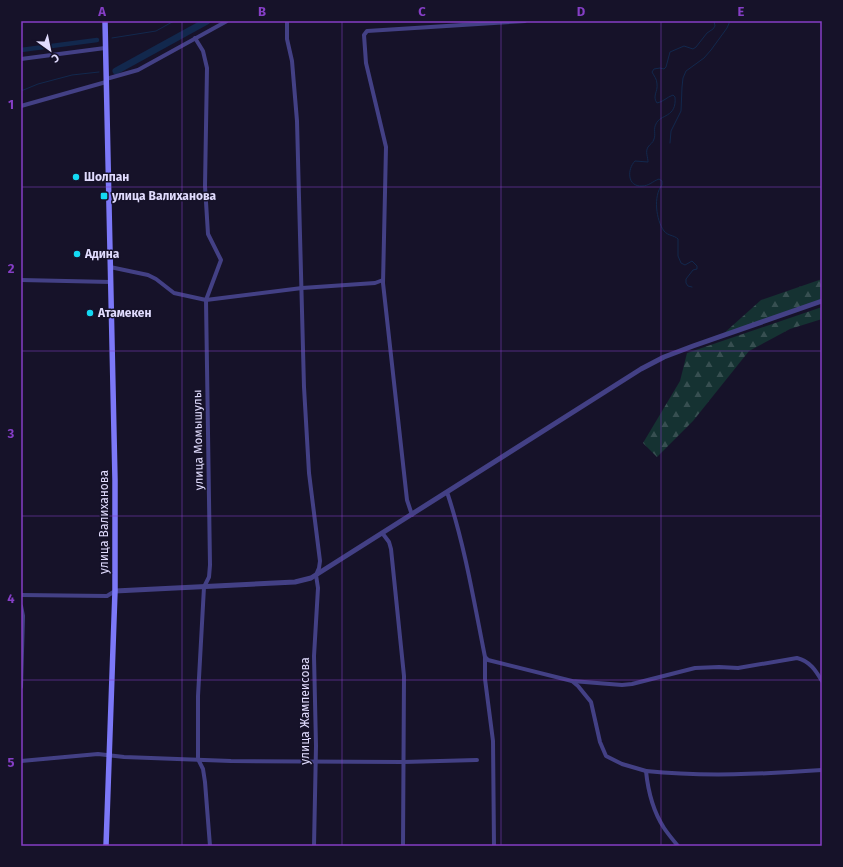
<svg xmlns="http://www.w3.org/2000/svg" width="843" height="867" viewBox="0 0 843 867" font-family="'Fira Sans',sans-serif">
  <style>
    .forest { fill: url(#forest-firs) }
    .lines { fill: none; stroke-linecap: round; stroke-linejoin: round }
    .stream { stroke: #12284d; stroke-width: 1 }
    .canal { stroke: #12284d; stroke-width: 4.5 }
    .river { stroke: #12284d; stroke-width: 7 }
    .minor { stroke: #434085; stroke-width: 4 }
    .tertiary { stroke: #434085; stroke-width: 5 }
    .secondary { stroke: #7c78f8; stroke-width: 5.5 }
    .grid { fill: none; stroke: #853ec5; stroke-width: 1; stroke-opacity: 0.55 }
    .poi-dot { fill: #13d9f2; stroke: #161229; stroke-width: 1.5 }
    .labels { text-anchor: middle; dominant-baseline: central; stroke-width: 3; stroke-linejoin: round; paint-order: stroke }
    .poi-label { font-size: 12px; font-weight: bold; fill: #e0dbfd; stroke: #161229; text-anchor: start }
    .street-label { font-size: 12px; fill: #e0dbfd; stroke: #161229 }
    .neatline { fill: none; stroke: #853ec5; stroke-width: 1.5 }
    .grid-label { font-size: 13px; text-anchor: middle; font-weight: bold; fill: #853ec5 }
  </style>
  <defs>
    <pattern id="forest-firs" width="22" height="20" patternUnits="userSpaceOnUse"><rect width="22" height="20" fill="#153232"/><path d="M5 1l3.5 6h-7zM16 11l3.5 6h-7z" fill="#374f51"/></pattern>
  </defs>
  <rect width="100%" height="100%" fill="#161229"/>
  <!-- forest -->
  <g class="forest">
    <path d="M822,279V300L722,335L761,300Z"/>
    <path d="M822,307V319L790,329L749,351L693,421L657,457L643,443L680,381L687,353Z"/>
  </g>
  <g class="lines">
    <!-- stream -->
    <g class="stream">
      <path d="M112,38L156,31L174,21"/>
      <path d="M21,91L38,84L72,75L99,72"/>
      <path d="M670,143L671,131L681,111L682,87L683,78L686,71L704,58L711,50L727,28L730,21"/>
      <path d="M692,287L688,286L686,283V279L693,270L697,269V266L692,261L685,265L681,263L678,256V239C674,235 668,236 664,231C656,220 653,196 662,185V181L659,179C653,181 649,186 642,186C627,187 627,169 635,161L648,162C648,157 645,152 648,147C650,144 653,143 654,139C656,134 653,129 656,124C660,114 677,118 675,97L673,95C667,97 663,102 657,103C652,96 658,92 657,84C657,79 654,76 652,72L654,69L660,68L664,69L666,67L670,52L684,46L693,49L696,47L707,33L713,29L715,26L714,21"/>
    </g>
    <!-- canal -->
    <path class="canal" d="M21,50L97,40"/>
    <!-- river -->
    <path class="river" d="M116,71L207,21"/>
    <!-- minor -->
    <g class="minor">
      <path d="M287,21V39L292,61L297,121L304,387L309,473L320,561L319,568L316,575L318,588L314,656L316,746L314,846"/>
      <path d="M195,38L203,51L207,68L205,186L208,234L221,260L206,300L210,565L209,577L204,587L198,696V759L203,769L205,782L210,846"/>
      <path d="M21,59L105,48"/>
      <path d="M106,79L138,70L227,21"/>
      <path d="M21,106L106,82"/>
      <path d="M110,267L148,275L156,279L174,293L206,300L302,288L375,283L383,280"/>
      <path d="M21,280L111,282"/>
      <path d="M447,492C465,546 474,602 485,657L488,660L572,681L622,685L632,684L695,668L719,667L738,668L797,658C810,661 816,671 822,681"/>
      <path d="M412,515L407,500L383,283L386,147L366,63L364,35L367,31L525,21"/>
      <path d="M383,534L389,542L391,549L404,676L403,846"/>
      <path d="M21,595L107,596L115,591"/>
      <path d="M21,606L23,616L21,687"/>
      <path d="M485,657V679L493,741L494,846"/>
      <path d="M572,681L578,686L591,702L600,742L606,756L622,764L646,771"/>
      <path d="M21,761L98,754L124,757L231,761L403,762L477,760"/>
      <path d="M678,846C673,840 668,834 664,828C653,811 648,791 646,771C705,777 763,774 822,770"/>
    </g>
    <!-- tertiary -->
    <path class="tertiary" d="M115,591L295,582L311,578L641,369L664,357L693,346L822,301"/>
    <!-- secondary -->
    <path class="secondary" d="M105,21L115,480V591L106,846"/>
  </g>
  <!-- grid -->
  <path class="grid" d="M182,21V846M342,21V846M501,21V846M661,21V846M21,187H822M21,351H822M21,516H822M21,680H822"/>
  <!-- markers -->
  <g class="poi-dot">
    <circle cx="76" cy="177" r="4"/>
    <rect x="100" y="192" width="8" height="8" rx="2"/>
    <circle cx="77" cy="254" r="4"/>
    <circle cx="90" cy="313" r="4"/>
  </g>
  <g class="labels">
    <!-- poi labels -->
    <g class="poi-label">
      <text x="84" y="177">Шолпан</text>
      <text x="112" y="196">улица Валиханова</text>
      <text x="85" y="254">Адина</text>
      <text x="98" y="313">Атамекен</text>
    </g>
    <!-- street labels -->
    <g class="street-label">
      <text transform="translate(198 440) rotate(-91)">улица Момышулы</text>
      <text transform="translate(104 522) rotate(-90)">улица Валиханова</text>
      <text transform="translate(305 711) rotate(-90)">улица Жампеисова</text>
    </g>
  </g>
  <!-- border -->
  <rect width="843" height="867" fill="none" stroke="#161229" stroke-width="44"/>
  <!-- north arrow -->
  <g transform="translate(50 50) rotate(147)" stroke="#161229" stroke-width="3" paint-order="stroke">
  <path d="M0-3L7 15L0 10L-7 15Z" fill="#e0dbfd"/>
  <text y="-6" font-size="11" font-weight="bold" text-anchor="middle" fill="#e0dbfd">С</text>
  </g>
  <rect x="22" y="22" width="799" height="823" class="neatline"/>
  <g class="grid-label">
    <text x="102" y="16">A</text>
    <text x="262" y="16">B</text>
    <text x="422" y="16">C</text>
    <text x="581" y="16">D</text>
    <text x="741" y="16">E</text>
    <text x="11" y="109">1</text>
    <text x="11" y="273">2</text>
    <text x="11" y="438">3</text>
    <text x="11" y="603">4</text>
    <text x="11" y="767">5</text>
  </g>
</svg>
